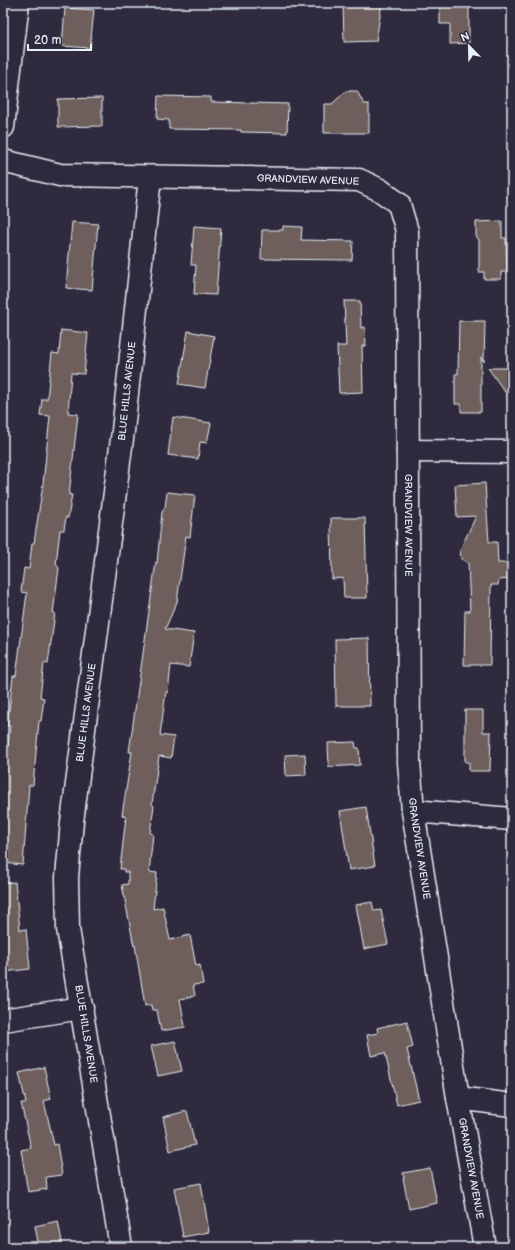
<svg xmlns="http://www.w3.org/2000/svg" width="515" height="1250" viewBox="0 0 515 1250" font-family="'Balsamiq Sans',sans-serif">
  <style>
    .building { fill: #6e5e5b; stroke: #e8f1f8 }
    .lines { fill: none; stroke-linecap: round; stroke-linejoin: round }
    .minor-casing { stroke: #e8f1f8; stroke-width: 25 }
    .minor { stroke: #2f2a3d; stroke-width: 22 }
    .labels { text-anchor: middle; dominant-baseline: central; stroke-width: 4; stroke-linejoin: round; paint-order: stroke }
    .street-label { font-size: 10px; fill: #e8f1f8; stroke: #2f2a3d }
  </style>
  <rect width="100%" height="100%" fill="#2f2a3d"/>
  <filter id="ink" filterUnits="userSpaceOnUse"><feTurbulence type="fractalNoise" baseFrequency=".025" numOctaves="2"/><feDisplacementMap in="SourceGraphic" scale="8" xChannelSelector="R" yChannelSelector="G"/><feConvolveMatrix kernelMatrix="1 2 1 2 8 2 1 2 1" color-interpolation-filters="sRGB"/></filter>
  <g filter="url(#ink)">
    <!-- building -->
    <g class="building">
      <path d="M343,3H382L376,41L344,42Z"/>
      <path d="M440,3H469V43L450,44V24H440Z"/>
      <path d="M65,8L94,10L90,48L62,46Z"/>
      <path d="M346,91H357L364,104H369V133H324V104H332Z"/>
      <path d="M158,96L211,97V102L288,104L287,133L241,132V130L169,129V120L157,119Z"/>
      <path d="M102,98V126L58,127V99Z"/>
      <path d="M502,221V238H506L507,272H501V279H484V272H479V240L476,236V222Z"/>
      <path d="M72,222L98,224L92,290L66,288Z"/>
      <path d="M194,226L221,228L216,295L194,294L196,265H191Z"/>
      <path d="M283,226L302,227L301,240L353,241L352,260L261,259L262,230H283Z"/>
      <path d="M344,301H360L361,328L365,327L366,346H362L363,392L339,393L337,346H346Z"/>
      <path d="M459,321H485L484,362L481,357V412H461V404H455V374H458Z"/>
      <path d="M61,330L88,333L84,374L71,373L68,413L78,414L69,495H72L68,518L66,517L64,530H60L56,564L59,568L53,613H55L48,664L44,663L40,697L44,698L41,721H39L33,785H29L23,865L3,863V795L10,726H7L13,676H16L27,593L21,592L24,568L29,569L32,543H34L43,484L50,416L40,415L42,399H47L52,353L59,354Z"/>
      <path d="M188,331L214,336L205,388L179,384Z"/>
      <path d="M488,368H512V402Z"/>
      <path d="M173,417L211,423L207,443L200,442L198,459L168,455Z"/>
      <path d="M485,483L489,542H497L498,563H507L508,579L499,580L498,585H491L490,665H464L465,611H470L468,563L461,559L460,550L476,516L457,517L455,485Z"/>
      <path d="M167,492L195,495L190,537L186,536L177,602L165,629L194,633L189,667L171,665L168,692H166L160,735L174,737L171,758L159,756L152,804L154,806L150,833L153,834L149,872L157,873L153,909L163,907L170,940L190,935L196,966L200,965L203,984L193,985L195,996L180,999L185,1027L161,1031L157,1010H152L151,1005L145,1006L135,945L134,946L122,885L128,884V872H124V869H120L126,816L122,815L132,752H129L156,562L157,563L162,512L165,508Z"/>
      <path d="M331,518H365L367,598H344L343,578L332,579Z"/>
      <path d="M369,638L370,706H336L335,639Z"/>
      <path d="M465,710H483V732H491L490,771H469V762H465Z"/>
      <path d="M355,742L356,748H359L360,765L329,767L328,743Z"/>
      <path d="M305,754L306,775L286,776L285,755Z"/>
      <path d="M366,807L375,866L349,870L340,811Z"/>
      <path d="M15,882L20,930L26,929L30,969L3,972V883Z"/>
      <path d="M372,902L374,911L381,910L388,944L364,949L356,905Z"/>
      <path d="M407,1021L413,1047L407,1049L419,1100L397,1105L385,1053L371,1056L367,1035L378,1033L377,1028Z"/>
      <path d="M175,1041L182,1071L158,1076L151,1046Z"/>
      <path d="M44,1067L51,1099L44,1101L54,1145L57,1144L62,1175L46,1177L47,1189L28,1192L21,1150L31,1148L21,1103H26L19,1073Z"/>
      <path d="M187,1111L195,1145L170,1151L163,1117Z"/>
      <path d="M430,1168L437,1203L409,1209L403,1178H404L403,1173Z"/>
      <path d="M201,1183L209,1232L183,1237L174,1188Z"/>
      <path d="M58,1221L63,1247H39L35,1226Z"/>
    </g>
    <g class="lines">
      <!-- minor casing -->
      <g class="minor-casing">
        <g id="minor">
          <path d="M3,127L18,3"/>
          <path id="s1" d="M3,161L60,175L359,180L380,190L399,204L407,231L409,762L413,811L458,1098L485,1247"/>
          <path d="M408,451L512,452"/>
          <path d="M413,811L512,819"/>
          <path d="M3,1020L82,1008"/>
          <path d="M458,1098L512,1105"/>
          <path id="s2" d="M121,1247L68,929L67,877L72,822L123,431L150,177"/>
        </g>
      </g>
      <!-- minor -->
      <use href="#minor" class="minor"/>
    </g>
  </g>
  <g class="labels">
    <!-- street labels -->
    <g class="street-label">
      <text transform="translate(308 180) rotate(2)">GRANDVIEW AVENUE</text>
      <text stroke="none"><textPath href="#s2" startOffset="864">BLUE HILLS AVENUE</textPath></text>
      <text stroke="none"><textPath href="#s1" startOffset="727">GRANDVIEW AVENUE</textPath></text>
      <text stroke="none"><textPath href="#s2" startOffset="540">BLUE HILLS AVENUE</textPath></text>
      <text stroke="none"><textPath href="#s1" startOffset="1051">GRANDVIEW AVENUE</textPath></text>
      <text transform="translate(86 1034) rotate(81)">BLUE HILLS AVENUE</text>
      <text stroke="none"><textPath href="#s1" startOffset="1375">GRANDVIEW AVENUE</textPath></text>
    </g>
  </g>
  <!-- margin -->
  <rect width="515" height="1250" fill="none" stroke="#2f2a3d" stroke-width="16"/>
  <rect x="8" y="8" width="499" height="1234" fill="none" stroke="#e8f1f8" stroke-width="1.5" filter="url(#ink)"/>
  <!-- north arrow -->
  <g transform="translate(469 46) rotate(337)" stroke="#2f2a3d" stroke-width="3" paint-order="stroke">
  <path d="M0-3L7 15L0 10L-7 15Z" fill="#e8f1f8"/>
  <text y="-6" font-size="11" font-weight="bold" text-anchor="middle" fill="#e8f1f8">N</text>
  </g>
  <!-- scale -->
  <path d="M28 44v6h63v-6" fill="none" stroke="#e8f1f8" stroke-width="2"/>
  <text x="34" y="44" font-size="12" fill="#e8f1f8" stroke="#2f2a3d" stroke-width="3" paint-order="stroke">20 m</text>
</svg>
